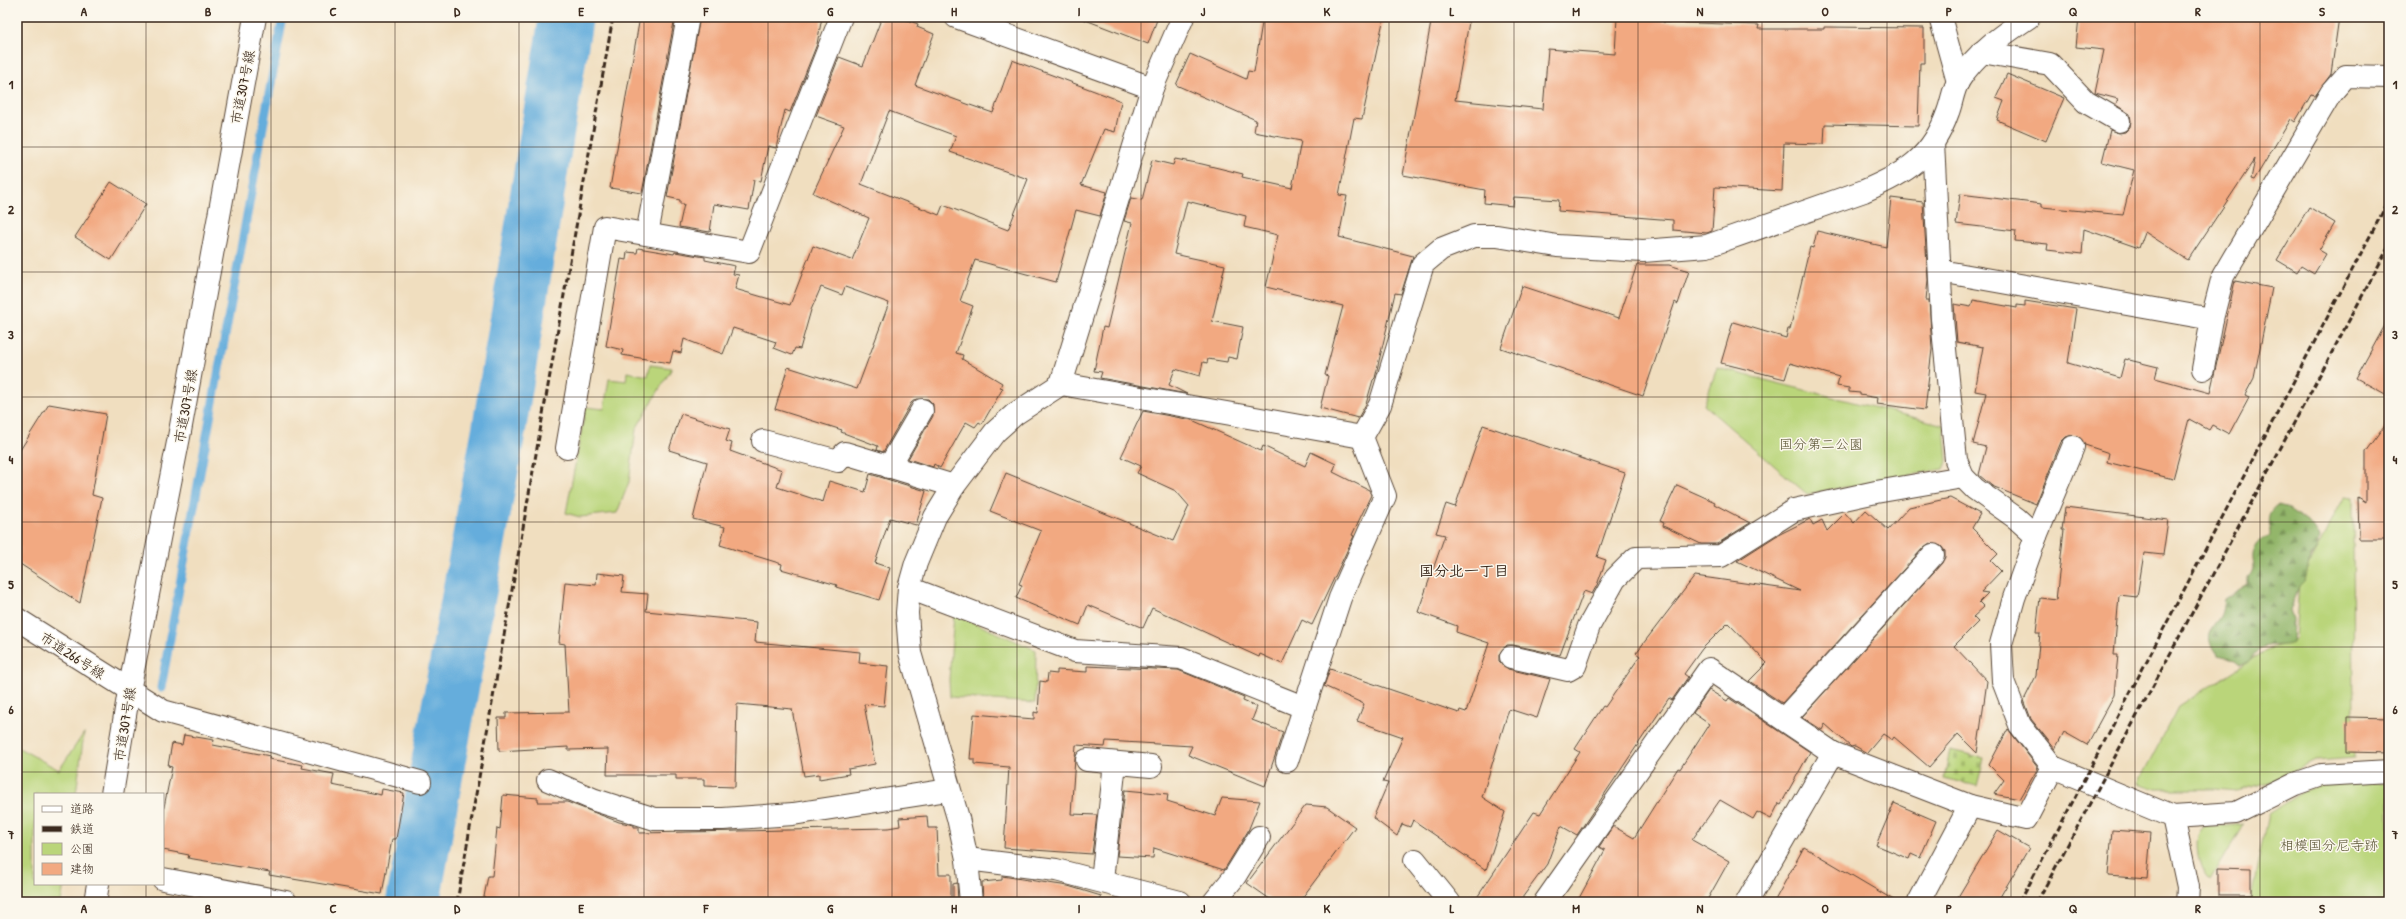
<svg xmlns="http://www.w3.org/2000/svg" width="2406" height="919" viewBox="0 0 2406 919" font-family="'Patrick Hand','Klee One',sans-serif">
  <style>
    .green { fill: #bad57a; stroke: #7a804c }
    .forest { fill: url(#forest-firs); stroke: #677044 }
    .cemetery { fill: url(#cemetery-stones); stroke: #7a804c }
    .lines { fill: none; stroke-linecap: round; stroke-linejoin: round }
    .stream { stroke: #65addc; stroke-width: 9 }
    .river { stroke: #65addc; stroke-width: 54 }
    .building { fill: #f2a981; fill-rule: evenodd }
    .minor-casing { stroke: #564536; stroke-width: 24 }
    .minor { stroke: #fff; stroke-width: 22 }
    .rail { stroke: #3b2a1e; stroke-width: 3; stroke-dasharray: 6 3; stroke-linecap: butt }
    .grid { fill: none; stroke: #3b2a1e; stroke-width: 1; stroke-opacity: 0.55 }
    .labels { text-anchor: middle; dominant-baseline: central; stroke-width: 3; stroke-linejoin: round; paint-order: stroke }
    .street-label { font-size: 14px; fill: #3b2a1e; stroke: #fbf7ec }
    .park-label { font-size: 14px; fill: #5b5535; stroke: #fbf7ec }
    .neighbourhood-label { font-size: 15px; font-weight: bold; fill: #3b2a1e; stroke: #fbf7ec }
    .neatline { fill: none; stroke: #3b2a1e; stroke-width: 1.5 }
    .grid-label { font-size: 13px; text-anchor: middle; font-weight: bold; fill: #3b2a1e }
  </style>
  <defs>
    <pattern id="forest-firs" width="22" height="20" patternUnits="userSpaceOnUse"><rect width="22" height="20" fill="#93b66a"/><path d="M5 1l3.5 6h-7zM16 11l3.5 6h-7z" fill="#799457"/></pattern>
    <pattern id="cemetery-stones" width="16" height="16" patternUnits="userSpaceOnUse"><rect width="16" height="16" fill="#bad57a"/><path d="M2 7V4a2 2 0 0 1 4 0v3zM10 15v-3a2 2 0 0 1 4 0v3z" fill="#a1b769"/></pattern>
  </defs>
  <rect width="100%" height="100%" fill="#fbf7ec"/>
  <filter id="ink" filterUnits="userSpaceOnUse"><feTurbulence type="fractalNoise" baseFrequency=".025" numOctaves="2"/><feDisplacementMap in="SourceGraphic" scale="8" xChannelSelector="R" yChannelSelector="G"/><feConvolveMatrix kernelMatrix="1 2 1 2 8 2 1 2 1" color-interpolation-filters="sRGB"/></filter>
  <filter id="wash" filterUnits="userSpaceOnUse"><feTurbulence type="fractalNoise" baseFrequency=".012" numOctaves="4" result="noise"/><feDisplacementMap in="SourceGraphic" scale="16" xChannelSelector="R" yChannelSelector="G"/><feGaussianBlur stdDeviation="0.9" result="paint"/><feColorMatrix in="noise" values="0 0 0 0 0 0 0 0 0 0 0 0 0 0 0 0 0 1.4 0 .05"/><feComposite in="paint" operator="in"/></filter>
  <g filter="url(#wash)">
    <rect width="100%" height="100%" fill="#f0debf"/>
    <!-- green -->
    <g class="green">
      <path d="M650,365L672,368L636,429L629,482L617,513L580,517L566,513L586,407L604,409L609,379L626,381L627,372L648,376Z"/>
      <path d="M1717,368L1944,425L1947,462L1944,469L1807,494L1704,405Z"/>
      <path d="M2345,496L2353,497L2354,758L2315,761L2278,780L2236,791L2216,789H2157L2138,783L2178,707L2266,650L2295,640L2299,582Z"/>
      <path d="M954,614L1036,650L1035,703L950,697L949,680Z"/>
      <path d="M84,733L76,794H35V884H64L61,902H17V747L59,770Z"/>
      <path d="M2389,782V902H2250L2268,814L2302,792L2325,783Z"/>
      <path d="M2243,824L2210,880C2199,871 2189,833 2207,825L2226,826Z"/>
    </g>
    <!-- forest -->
    <path class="forest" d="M2278,506L2289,509L2310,524L2319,537L2317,548L2310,558L2305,580L2299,586L2290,611L2293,620L2292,643C2282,648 2267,642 2258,650C2254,654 2252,659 2248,663L2240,664L2235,660L2218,656C2205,638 2208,634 2219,618C2223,612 2223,605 2224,599L2248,584V578C2258,569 2249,560 2253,549C2256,542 2265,540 2270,536C2270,522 2266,515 2278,506Z"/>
    <!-- cemetery -->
    <path class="cemetery" d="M1950,750L1984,758L1977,786L1944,778Z"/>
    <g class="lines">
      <!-- stream -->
      <path class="stream" d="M161,688L283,17"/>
      <!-- river -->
      <path class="river" d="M413,902L499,429L566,17"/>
    </g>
    <g id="blocks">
      <!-- building -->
      <g class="building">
        <path d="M640,17H675L642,193L610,188Z"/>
        <path d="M700,17H822L817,44L790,112L785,110L776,148L768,146L761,181L754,180L749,210L714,204L710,232L679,227L684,204H680V200L667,197Z"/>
        <path d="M882,17H899L918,24L917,27L934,34L915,85L970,105L993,113L1012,60L1121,101L1115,132L1104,129L1081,185L1107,192L1100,216L1076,210L1056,282L975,260L960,301L973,306L956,353L963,355L962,359L1002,383L1000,387L1003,388L982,424L979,422L975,427L966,422L940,468L934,464L933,467L908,459L933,416V404L928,399H916L911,403L883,452L877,450L878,446L841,432L842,430L775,409L788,367L857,389L889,303L845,287L842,295L821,287L811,310L800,349L795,348L792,355L774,348L776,342L733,328L723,354L684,339L681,353L673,351L670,363L622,355L623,350L606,346L621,259L626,260L627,252L637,253L638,248L674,254L675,252L705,257V260L735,266L733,274L739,275L735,289L790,305L813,246L852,260L869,218L813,193L844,126L816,116L839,57L863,66ZM889,111L956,136L950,152L1028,179L1008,230L943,205L939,215L861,184Z"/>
        <path d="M1084,17H1158L1148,44L1083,19Z"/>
        <path d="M1263,17H1384L1362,119L1354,118L1339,195L1347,196L1339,237L1413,256L1401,294L1395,293L1375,378L1373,380L1366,404L1358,418L1320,408L1328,376L1325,375L1343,306L1266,287L1278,235L1244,227L1246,216L1187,201L1174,254L1225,265L1212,321L1243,327L1237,359L1228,357L1227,362L1208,359L1207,363L1203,362L1200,376L1175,369L1169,385L1187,394L1100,378L1102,372L1094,371L1103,327L1107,328L1132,223L1124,221L1131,198L1142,200L1152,160L1173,165L1175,159L1202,164L1243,174L1242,177L1292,188L1301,141L1254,132L1256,120L1176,85L1190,54L1246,79L1248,71L1254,72Z"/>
        <path d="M1432,17L1469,22L1455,100L1543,109L1548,49L1615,54L1617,17H1664L1663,22L1759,25L1758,29H1824V27L1924,28V63H1920L1918,126L1825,124L1824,144L1784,143L1782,191L1715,187L1712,231L1707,233L1673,230V220L1558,211L1559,200L1514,197L1513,206L1484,203L1485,190L1403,175Z"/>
        <path d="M2079,17H2339L2331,74L2315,96L2311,95L2295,122L2291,119L2254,180L2251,179L2255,159L2188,260L2145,232L2139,248L2084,229L2082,254L2047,250L2048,244L2015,241L2016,231L1956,224L1960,194L2042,204V207L2123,215L2134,170L2102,162L2110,130L2119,133L2125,132L2130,127L2131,121L2130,114L2116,105L2118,99L2095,93L2104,50L2076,47Z"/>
        <path d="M2007,74L2064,98L2046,141L1997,120L2004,101L1996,98Z"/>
        <path d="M111,182L146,204L111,260L75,237Z"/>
        <path d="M1891,198L1923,202L1928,280L1926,300H1929L1932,349L1925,410L1877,404L1878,398L1860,395V393L1849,392V388L1837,386L1839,377L1790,363L1785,379L1721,363L1733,322L1786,338L1788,329H1790L1810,247L1813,248L1817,231L1886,247Z"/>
        <path d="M2309,207L2335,223L2319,250L2326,254L2314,274L2301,266L2297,272L2277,260Z"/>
        <path d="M1637,265H1669L1689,271L1678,304L1675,302L1643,396L1501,348L1522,286L1619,318Z"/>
        <path d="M2235,281L2272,288L2254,378L2245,395L2249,397L2229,434L2212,425L2209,430L2189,419L2173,479L2107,462L2109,453L2085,445L2078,436L2072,435L2066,437L2061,442L2036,504L1992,486L1979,475L1986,447L1973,444L1986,393L1975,391L1983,347L1957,342L1954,304L1971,307L1973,300L2017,308V305L2025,306V301L2076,309L2068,363L2120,378L2125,359L2158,367L2155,378L2210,393Z"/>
        <path d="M2389,318V396L2356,378Z"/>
        <path d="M49,404L106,414L92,495L102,498L80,603L17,562V455Z"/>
        <path d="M1143,411L1192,420L1261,451L1263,446L1305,466L1311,452L1336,464L1333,472L1369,490L1371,495L1352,535L1354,536L1312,625L1302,620L1282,664L1260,654L1259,657L1152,608L1143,628L1088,605L1080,625L1016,598L1022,585L1019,584L1041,531L990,511L1006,473L1173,541L1189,506L1176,491L1137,473L1141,466L1121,457Z"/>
        <path d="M681,414L730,429L726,441L732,443L730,451L782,470L777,487L823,502L829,481L865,492L870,474L926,491L916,525L890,518L875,563L890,568L879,600L836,587L837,585L781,569L782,564L720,545L725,527L693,519L707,462L669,450Z"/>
        <path d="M2389,420V539H2359L2358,497L2366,502V452Z"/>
        <path d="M1483,425L1625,473L1597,557L1606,560L1597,585L1592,594L1584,591L1560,655L1513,645H1507L1499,654V661L1508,669L1550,679L1537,718L1509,709L1482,797L1505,812L1486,870L1413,820L1410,827L1402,824L1397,836L1373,818L1388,783L1383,782L1403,737L1357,721L1364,704L1324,686L1330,669L1459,713L1460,710L1466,712L1489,643L1456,632L1457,626L1418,612L1445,535L1436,533L1446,504L1455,507Z"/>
        <path d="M1677,485L1715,502L1714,504L1750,523L1717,544H1701L1663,526L1664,523L1660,521Z"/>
        <path d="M1950,498L1980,514L1972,528L1998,554L1991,561L2001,571L1981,592L1988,593L1979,602L1984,607L1973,617L1978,622L1954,646L1987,681L1977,753L1958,734L1929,767L1894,737L1892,740L1883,734L1867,753L1855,746L1851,747L1825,724L1822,730L1802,717L1942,563L1945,557V551L1941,546L1930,543L1924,547L1782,703L1749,681L1767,663L1728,623L1702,649L1684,674L1688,677L1672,700L1669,698L1577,835L1561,826L1547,864L1519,902H1474L1534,812L1540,814L1580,752L1575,749L1603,706L1605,707L1640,656L1636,653L1695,576L1800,591L1737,561L1776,536L1810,519L1813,525L1822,520L1827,531L1845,513L1854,523L1866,510L1888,530L1909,507Z"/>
        <path d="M2065,507L2168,520L2163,555L2144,553L2137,597L2119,595L2114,655H2118L2114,695L2087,745L2064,732L2055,749L2031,719L2024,700L2036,676L2040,633H2036L2040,598L2056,600L2064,530H2062Z"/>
        <path d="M597,573L624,576L622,592L648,594L646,611L757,622L755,642L860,652L859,663L888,666L884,706L864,704L875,764L848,769L849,774L819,779V774L804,776L792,709L737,704L735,787L704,786V779H676V775H607L608,749L568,750V747L499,751L498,718H506V713L569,712L565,644L559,643L565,582L596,585Z"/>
        <path d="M1087,666L1178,670L1244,697L1243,701L1257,707L1252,720L1283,732L1265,786L1188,755L1192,746L1106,741L1105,747L1076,745L1071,814L1097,815L1092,854L1004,848L1009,767L974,764V759H970L974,714L1034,719V712L1038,713L1040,681L1047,682L1048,673L1057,674V670L1087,672Z"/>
        <path d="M1709,690L1727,701L1729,698L1810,752L1781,804L1779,803L1771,819L1757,812L1753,819L1720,800L1692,840L1729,861L1706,902H1577L1605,850L1599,847L1613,826L1634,838L1678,768L1680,769L1709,724L1693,713Z"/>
        <path d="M2347,717L2389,718V753L2347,752Z"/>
        <path d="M2008,729L2038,768L2020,799L1994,794L2004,780L1989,765Z"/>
        <path d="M184,735L214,740L213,745L270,756L269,759L303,765L302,768L334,774L332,785L381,795L382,789L404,793L396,839H392L382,894L269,875L270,872L188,858L189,855L163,850V812L172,767L168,766L172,743L182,745Z"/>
        <path d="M1125,790L1168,794L1167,801L1215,816L1222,798L1260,801L1248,831L1224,870L1154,848L1153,858L1117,856Z"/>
        <path d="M503,795L538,798V802H567L619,822L634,825V827H639V833L888,828L900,826L899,818L927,816L928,828H937L939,874H951V902H483L488,876H492L497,828L500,829Z"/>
        <path d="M1894,803L1936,821L1920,858L1911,854L1909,859L1876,845Z"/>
        <path d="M1306,805L1327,807L1355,827L1299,902H1274L1247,883Z"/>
        <path d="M1998,830L2029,848L1997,902H1955Z"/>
        <path d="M2112,830L2151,833L2147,879L2108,876Z"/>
        <path d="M1804,847L1897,902H1774Z"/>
        <path d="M2218,868L2251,869V895H2218Z"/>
        <path d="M1002,876L1068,886L1101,896L1100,902H983L982,882L1002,880Z"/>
        <path d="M957,883L958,902H953V884Z"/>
      </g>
    </g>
  </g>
  <g filter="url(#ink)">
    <use href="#blocks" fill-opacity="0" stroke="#564536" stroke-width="1"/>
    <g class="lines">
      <!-- minor casing -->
      <g class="minor-casing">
        <g id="minor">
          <path d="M956,17L1152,88"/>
          <path d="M1940,17L1958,82"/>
          <path d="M1982,52L2050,64L2086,102L2119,121"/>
          <path d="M1933,143L1942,319L1956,460L1963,477L1975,489L2016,518L2036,536L2014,598L2001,644L2003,681L2020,725L2053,767L2173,817L2236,813L2295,784L2321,775L2389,771"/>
          <path d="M647,234L688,17"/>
          <path d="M1940,271L2212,319L2223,276L2331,93L2346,76L2389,77"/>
          <path d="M2203,369L2212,319"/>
          <path d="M1061,384L1362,437L1380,405L1423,264L1441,249L1474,236H1497L1557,246L1643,251L1707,246L1864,191C1906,173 1932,158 1948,112C1952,102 1953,89 1959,80C1976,53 2002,35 2029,17"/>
          <path d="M763,441L838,461L845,453L954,486"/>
          <path d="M567,448L605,227L749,252L841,17"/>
          <path d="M889,467L922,410"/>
          <path d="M2036,536L2073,447"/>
          <path d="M909,588L1075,651L1181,658L1303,707"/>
          <path d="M17,619L163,711L420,782"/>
          <path d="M1511,657L1568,670L1575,666L1589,626L1615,579L1636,558L1721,556L1794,510L1876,492L1963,477"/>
          <path d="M1784,719L1933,555"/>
          <path d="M1087,760L1151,766"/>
          <path d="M1287,761L1340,598L1385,496L1362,437"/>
          <path d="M548,780L595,800L655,819H723L793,814L948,790"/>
          <path d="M112,794L129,691L179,437L255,17"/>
          <path d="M2173,817L2188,887L2187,902"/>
          <path d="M967,859L1056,870L1180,902"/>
          <path d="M1415,860L1449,902"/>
          <path d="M163,879L286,902"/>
          <path d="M1102,880L1115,763"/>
          <path d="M95,902L98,884"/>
          <path d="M971,902L967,859L958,818L910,653L907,613L909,588L916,563L935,517L954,486L995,432L1015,414L1061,384L1152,88L1183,17"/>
          <path d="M1214,902L1235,876L1259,837"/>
          <path d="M1545,902L1709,669L1833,753L1970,806L2026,819L2053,767"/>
          <path d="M1747,902L1833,753"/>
          <path d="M1919,902L1970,806"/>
        </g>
      </g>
      <!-- minor -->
      <use href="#minor" class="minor"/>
      <!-- rail -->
      <g class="rail">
        <path d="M457,902L613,17"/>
        <path d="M2020,902L2389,200"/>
        <path d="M2037,902L2389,246"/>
      </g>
    </g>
  </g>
  <!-- grid -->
  <path class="grid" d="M146,17V794M271,17V902M395,17V902M519,17V902M644,17V902M768,17V902M892,17V902M1017,17V902M1141,17V902M1265,17V902M1389,17V902M1514,17V902M1638,17V902M1762,17V902M1887,17V902M2011,17V902M2135,17V902M2260,17V902M17,147H2389M17,272H2389M17,397H2389M17,522H2389M17,647H2389M17,772H2389M146,884V902"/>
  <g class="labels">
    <!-- street labels -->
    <g class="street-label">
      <text transform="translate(242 87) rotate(-79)">市道307号線</text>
      <text transform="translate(185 406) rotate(-80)">市道307号線</text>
      <text transform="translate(73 655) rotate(33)">市道266号線</text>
      <text transform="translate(124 724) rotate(-81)">市道307号線</text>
    </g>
    <!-- park labels -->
    <g class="park-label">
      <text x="1821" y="443">国分第二公園</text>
      <text x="2329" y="844">相模国分尼寺跡</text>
    </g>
    <!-- neighbourhood labels -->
    <g class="neighbourhood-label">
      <text x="1464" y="570">国分北一丁目</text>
    </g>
  </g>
  <!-- margin -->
  <rect width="2406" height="919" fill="none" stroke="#fbf7ec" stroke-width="44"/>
  <!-- legend -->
  <rect x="34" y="793" width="130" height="92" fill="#fbf7ec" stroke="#aea59a"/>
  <rect x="42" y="806" width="20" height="6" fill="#ffffff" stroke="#aea59a"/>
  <text x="70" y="813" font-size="12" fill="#3b2a1e">道路</text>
  <rect x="42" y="826" width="20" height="6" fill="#3b2a1e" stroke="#aea59a"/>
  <text x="70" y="833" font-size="12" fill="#3b2a1e">鉄道</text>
  <rect x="42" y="843" width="20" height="12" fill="#bad57a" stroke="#aea59a"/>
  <text x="70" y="853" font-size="12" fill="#3b2a1e">公園</text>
  <rect x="42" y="863" width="20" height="12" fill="#f2a981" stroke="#aea59a"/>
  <text x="70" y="873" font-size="12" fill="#3b2a1e">建物</text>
  <rect x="22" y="22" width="2362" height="875" class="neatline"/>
  <g class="grid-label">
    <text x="84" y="16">A</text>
    <text x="208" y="16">B</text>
    <text x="333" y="16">C</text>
    <text x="457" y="16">D</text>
    <text x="581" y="16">E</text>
    <text x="706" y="16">F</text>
    <text x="830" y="16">G</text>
    <text x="954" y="16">H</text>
    <text x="1079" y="16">I</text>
    <text x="1203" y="16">J</text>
    <text x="1327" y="16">K</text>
    <text x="1452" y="16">L</text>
    <text x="1576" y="16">M</text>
    <text x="1700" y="16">N</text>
    <text x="1825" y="16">O</text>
    <text x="1949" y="16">P</text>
    <text x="2073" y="16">Q</text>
    <text x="2198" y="16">R</text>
    <text x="2322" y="16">S</text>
    <text x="11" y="89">1</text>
    <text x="2395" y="89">1</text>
    <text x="11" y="214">2</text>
    <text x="2395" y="214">2</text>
    <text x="11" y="339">3</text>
    <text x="2395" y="339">3</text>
    <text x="11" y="464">4</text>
    <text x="2395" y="464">4</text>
    <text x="11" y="589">5</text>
    <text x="2395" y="589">5</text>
    <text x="11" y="714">6</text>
    <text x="2395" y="714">6</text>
    <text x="11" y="839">7</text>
    <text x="2395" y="839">7</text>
    <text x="84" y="913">A</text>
    <text x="208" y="913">B</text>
    <text x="333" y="913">C</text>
    <text x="457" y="913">D</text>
    <text x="581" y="913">E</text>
    <text x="706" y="913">F</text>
    <text x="830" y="913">G</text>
    <text x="954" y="913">H</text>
    <text x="1079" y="913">I</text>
    <text x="1203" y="913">J</text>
    <text x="1327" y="913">K</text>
    <text x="1452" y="913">L</text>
    <text x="1576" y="913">M</text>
    <text x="1700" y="913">N</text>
    <text x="1825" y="913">O</text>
    <text x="1949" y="913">P</text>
    <text x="2073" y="913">Q</text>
    <text x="2198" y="913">R</text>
    <text x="2322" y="913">S</text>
  </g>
</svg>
